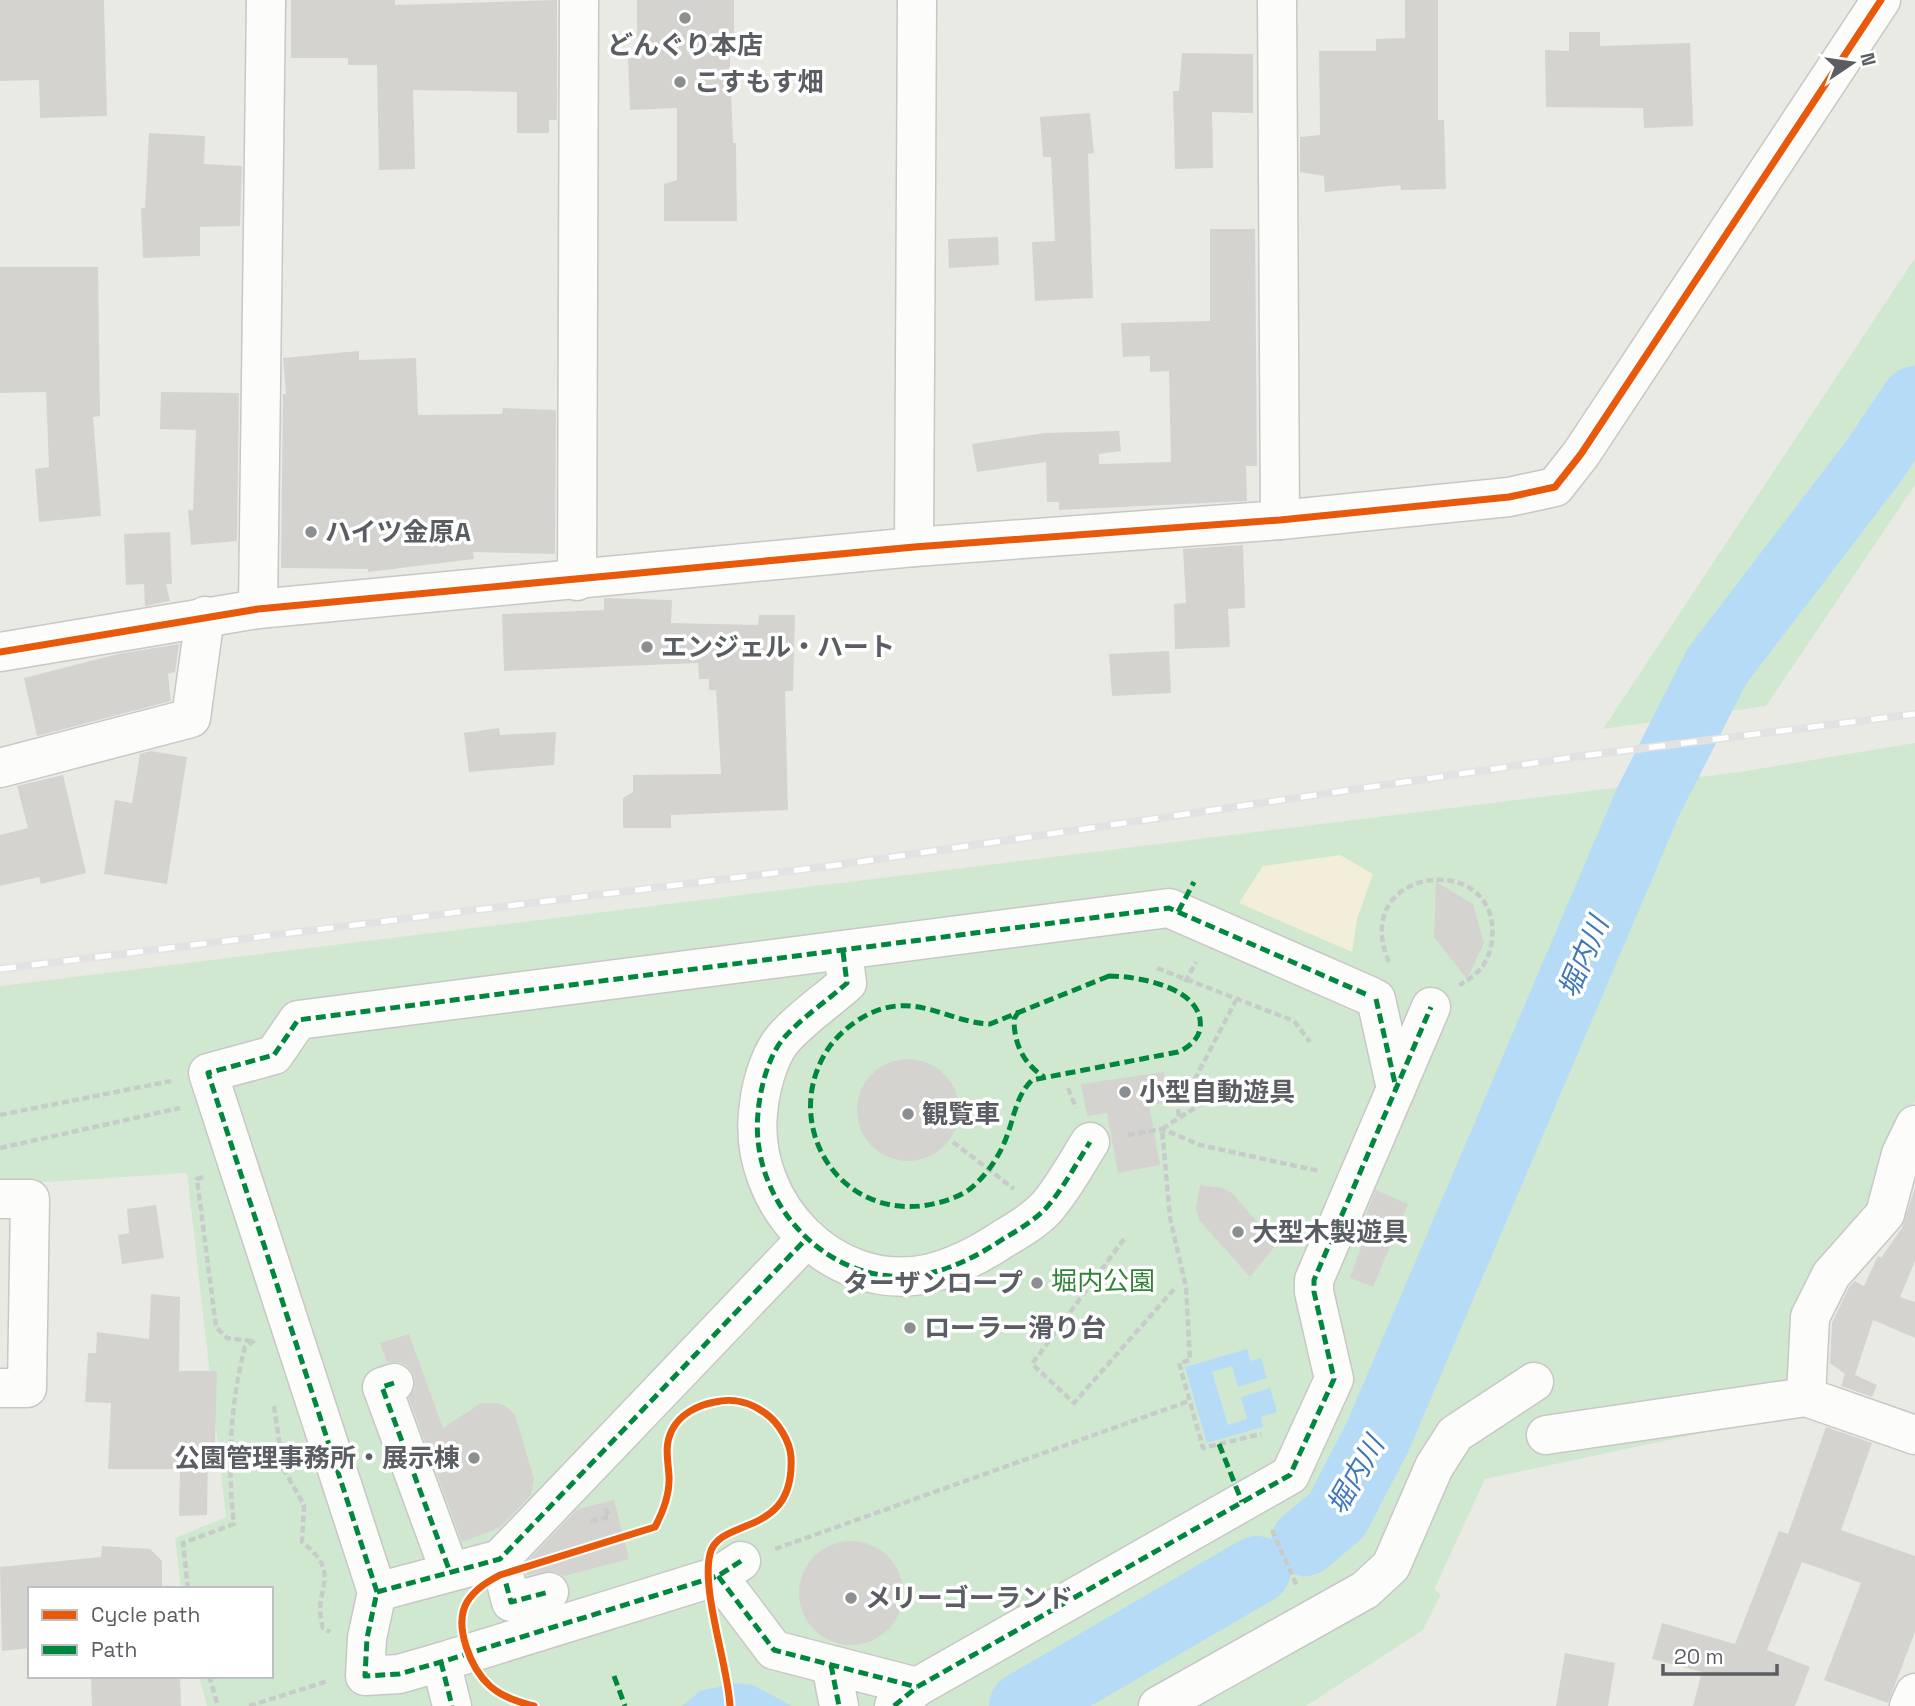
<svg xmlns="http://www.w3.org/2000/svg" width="1915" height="1706" viewBox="0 0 1915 1706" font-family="'Space Grotesk','Noto Sans JP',sans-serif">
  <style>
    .green { fill: #d1e8d0 }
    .sand { fill: #f3eed9 }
    .water { fill: #b6dbf7 }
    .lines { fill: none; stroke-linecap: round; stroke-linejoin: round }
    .river { stroke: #b6dbf7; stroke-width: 68 }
    .building { fill: #d4d3d0 }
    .minor-casing { stroke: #c7c7c5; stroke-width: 41 }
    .path { stroke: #c7ccca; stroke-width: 4.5; stroke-dasharray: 7 3.5; stroke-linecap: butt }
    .minor { stroke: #fcfcfb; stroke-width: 38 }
    .rail-casing { stroke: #e2e2e2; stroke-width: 8 }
    .rail { stroke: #fff; stroke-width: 5; stroke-dasharray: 16; stroke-linecap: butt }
    .quiet { stroke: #00873e; stroke-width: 5; stroke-dasharray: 10 5; stroke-linecap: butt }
    .cycleway-casing { stroke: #fff; stroke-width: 11 }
    .cycleway { stroke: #e8590c; stroke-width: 7 }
    .poi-dot { fill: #8c8f90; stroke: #fff; stroke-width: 2.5 }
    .labels { text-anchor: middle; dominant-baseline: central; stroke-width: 7; stroke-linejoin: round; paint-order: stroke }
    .poi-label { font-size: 26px; font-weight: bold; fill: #5a5e63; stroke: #fff; text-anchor: start }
    .park-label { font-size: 26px; fill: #328238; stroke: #fff }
    .water-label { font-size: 28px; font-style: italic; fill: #3f79bb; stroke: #fff }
  </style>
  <rect width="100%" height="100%" fill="#eaeae5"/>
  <!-- green -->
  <g class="green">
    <path d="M1915,258V485L1766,706L1603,729Z"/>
    <path d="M1915,743V1101L1883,1149L1881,1211L1808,1295L1791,1414L1485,1479L1434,1590L1441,1594L1423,1630L1306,1706H207L199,1676H271V1589H181L175,1538L226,1517L187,1173L0,1185V986L1639,785L1746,771Z"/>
  </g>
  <!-- sand -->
  <path class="sand" d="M1340,855L1373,874L1357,919L1352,952L1239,903L1263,866Z"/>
  <!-- water -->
  <g class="water">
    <path d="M1247,1349L1251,1361L1261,1358L1267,1378L1238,1387L1232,1366L1212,1372L1228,1425L1247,1419L1241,1397L1270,1388L1277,1412L1261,1417L1263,1427L1207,1443L1185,1367Z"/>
    <path d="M735,1683L753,1685L792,1706H682L700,1691Z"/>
  </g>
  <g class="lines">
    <!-- river -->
    <g class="river">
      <path d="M1305,1542L1337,1515L1378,1436L1648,802L1717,666L1873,462L1915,400"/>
      <path d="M1023,1706L1257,1570"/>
    </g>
  </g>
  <!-- building -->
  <g class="building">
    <path d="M0,0H104L107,116L40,118L39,80L0,81Z"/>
    <path d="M291,0H395V5L557,0V120H549V133H517V92L413,90L415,169L379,170L377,65H348V58H291Z"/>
    <path d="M637,0H734V35H729L733,143H736L737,221H664V184L677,180V108L630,110L628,58H637Z"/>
    <path d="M1405,0H1438V120H1444L1446,189L1401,190L1400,185L1325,192L1324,176L1300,172V137L1320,135L1319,51H1376V39L1405,38Z"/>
    <path d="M1569,32H1600V46L1690,43L1693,126L1644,128L1643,108L1546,107L1545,50L1569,51Z"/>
    <path d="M1182,53L1253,54V113L1212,112L1213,168L1175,169L1173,91H1179Z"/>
    <path d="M1090,113L1094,153L1088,154L1093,298L1035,301L1032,242L1055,241L1051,157H1043L1040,117Z"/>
    <path d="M149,133L205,136L204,164L242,166L240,226L200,227V256L143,258L141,208H145Z"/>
    <path d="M1210,229H1255L1257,466H1246L1247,501L1059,510V502H1047L1046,462L977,472L972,444L1045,433L1119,431L1121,451L1099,454V464L1171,462L1169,371L1150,372V356L1123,357L1121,323L1210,321Z"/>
    <path d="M998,237L999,265L949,268L948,239Z"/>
    <path d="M0,267H98L100,416L93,417L101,516L39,522L35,469L49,467L46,392L0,393Z"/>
    <path d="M359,351V360L416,358L418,415L502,414L503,408L556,410L555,554L473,552L474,559L368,572V569L281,568L283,394H286L283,358Z"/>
    <path d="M161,392L239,393L237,541L191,545L188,510H193L196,430L160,429Z"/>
    <path d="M170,532L172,584H166L170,601L145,606L144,584L126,585L124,534Z"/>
    <path d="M1243,545L1245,608L1228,609L1230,647L1175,649L1174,604L1186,603L1183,549Z"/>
    <path d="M604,598L672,600L671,623L758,625L759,615H795L793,691H785L788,810L671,815V828H623V798L633,792V775L721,774L716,690H709V679H699L698,663L504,671L502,614L604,610Z"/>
    <path d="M179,644L175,672L168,674L171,701L37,736L24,678L118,654Z"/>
    <path d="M1169,651L1171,693L1112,696L1109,654Z"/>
    <path d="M499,728L500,735L556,732L554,765L469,772L464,733Z"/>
    <path d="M150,751L187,757L167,884L104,874L115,800L132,803L140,754Z"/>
    <path d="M63,775L86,873L41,884L39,877L0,886V835L28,828L17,786Z"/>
    <path d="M1436,882L1473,904L1484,943L1467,979L1434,937Z"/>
    <circle cx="908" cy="1110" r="51"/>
    <path d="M1164,1072L1170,1102L1149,1105L1160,1165L1118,1173L1107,1113L1087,1116L1081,1084Z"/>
    <path d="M1200,1185L1223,1188L1232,1193L1277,1244L1250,1277L1199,1220L1196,1208Z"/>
    <path d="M1915,1187V1261L1900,1297L1915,1302V1338L1873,1320L1855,1375L1877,1385L1872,1397L1841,1386L1845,1374L1830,1363L1832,1323L1849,1287L1855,1281L1864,1286L1878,1256L1881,1258L1902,1228Z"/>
    <path d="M1376,1190L1408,1204L1373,1287L1350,1278L1371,1220L1365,1217Z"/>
    <path d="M156,1205L164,1258L122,1264L118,1235L129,1233L127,1209Z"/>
    <path d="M151,1294L180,1297L179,1371H217L215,1444L208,1447L207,1515L179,1516L180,1469H108L111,1403L85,1402L88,1353H96L97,1332L149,1339Z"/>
    <path d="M409,1334L443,1428L481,1403H498L507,1407L515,1415L534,1479L531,1495L499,1528L462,1542L409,1398L415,1388L414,1375L408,1366L399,1362H387L380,1343Z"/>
    <path d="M1826,1427L1872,1443L1841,1530L1915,1556V1632L1888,1703L1824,1680L1861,1583L1802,1562L1767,1650L1810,1667L1795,1706H1693L1702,1672L1652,1659L1662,1623L1735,1644L1779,1531L1788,1534Z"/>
    <path d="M614,1500L629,1559L564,1576L554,1571L527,1575L524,1565L578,1509Z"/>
    <circle cx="851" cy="1593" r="52"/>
    <path d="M102,1546L150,1549L162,1561V1589H30V1648L2,1651L0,1567L101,1557Z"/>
    <path d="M1565,1653L1615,1663L1608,1706H1556Z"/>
    <path d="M91,1676H180L181,1706H92Z"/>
  </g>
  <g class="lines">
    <!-- minor casing -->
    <g class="minor-casing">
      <g id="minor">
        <path d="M1277,0L1280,520"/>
        <path d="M914,547L917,0"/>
        <path d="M577,581L579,0"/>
        <path d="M258,609L266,0"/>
        <path d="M0,652L258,609L914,547L1280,520L1509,497L1555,487L1581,454L1881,0"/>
        <path d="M0,768L191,718L205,616"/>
        <path d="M843,952L847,983C827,1001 801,1018 783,1039C768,1057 760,1089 758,1113C749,1204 832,1293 927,1274C956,1267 979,1255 1003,1239C1018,1230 1034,1221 1046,1208C1063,1189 1076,1164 1090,1142"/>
        <path d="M1376,999L1396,1089"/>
        <path d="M0,1199H30L27,1388H0"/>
        <path d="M394,1383L382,1387L450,1572"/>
        <path d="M1806,1397L1810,1317L1831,1275L1885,1214L1901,1154L1915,1125"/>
        <path d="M1546,1435L1806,1397L1915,1435"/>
        <path d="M500,1559L511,1602L549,1592"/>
        <path d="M741,1561L718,1576L441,1662L399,1674L365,1676L367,1638L377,1592L208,1073L274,1055L298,1020L1169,908L1370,996"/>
        <path d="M718,1576L774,1650L917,1687"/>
        <path d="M377,1592L500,1559L807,1238"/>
        <path d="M441,1662L452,1706"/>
        <path d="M831,1665L839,1706"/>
        <path d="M894,1706L917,1687L1290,1475L1334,1379L1314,1292V1280L1431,1007"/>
        <path d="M1158,1706L1365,1590L1391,1566L1434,1467L1455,1434L1534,1382"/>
        <path d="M1909,1706L1915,1693"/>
      </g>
    </g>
    <!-- path -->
    <g class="path">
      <path d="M1389,962C1347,866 1502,848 1492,940C1490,961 1478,976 1459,985"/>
      <path d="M1157,968L1294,1021L1310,1042"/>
      <path d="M1185,982L1196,962"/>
      <path d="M1068,1088L1076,1108"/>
      <path d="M1221,1091L1162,1129L1170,1218L1186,1287L1190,1360L1179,1363L1203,1448L1261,1434"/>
      <path d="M0,1115L171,1081"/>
      <path d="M1179,1116L1174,1088L1192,1085L1236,1000"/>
      <path d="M1128,1135L1162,1129L1200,1145L1319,1171"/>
      <path d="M953,1142L1014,1189"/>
      <path d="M0,1148L180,1108"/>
      <path d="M203,1177L197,1179L216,1327L227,1338L252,1341"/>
      <path d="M1124,1239L1032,1364L1074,1403L1174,1289"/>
      <path d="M274,1406L283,1468L304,1505L302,1542C345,1575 311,1589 323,1628L330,1632"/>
      <path d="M591,1521L609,1517L605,1506"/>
      <path d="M1272,1530L1297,1586"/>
      <path d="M775,1549L1189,1401"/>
      <path d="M188,1589L183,1543L234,1524C227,1468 230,1403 245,1347L257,1339"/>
      <path d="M209,1676L218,1706"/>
      <path d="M249,1706L328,1681"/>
    </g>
    <!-- minor -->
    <use href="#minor" class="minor"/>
    <!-- rail casing -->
    <g class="rail-casing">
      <path id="rail" d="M0,969L838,865L1589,755L1915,714"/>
    </g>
    <!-- rail -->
    <use href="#rail" class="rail"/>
    <!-- quiet -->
    <g class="quiet">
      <path d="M1178,912L1194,882"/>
      <path d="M843,952L847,983C827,1001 801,1018 783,1039C768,1057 760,1089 758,1113C749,1204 832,1293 927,1274C956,1267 979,1255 1003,1239C1018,1230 1034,1221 1046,1208C1063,1189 1076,1164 1090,1142"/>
      <path d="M1109,976C1138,976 1206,988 1200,1029C1198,1040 1188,1048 1178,1052L1032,1080C1017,1095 1015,1113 1008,1133C1001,1154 988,1174 970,1189C956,1199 937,1204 921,1206C832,1215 780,1117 830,1046C845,1026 871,1008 897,1006C930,1003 957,1023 990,1024Z"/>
      <path d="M1376,999L1396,1088"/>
      <path d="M1019,1011L1014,1019C1014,1044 1023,1063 1044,1077"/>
      <path d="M394,1383L382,1387L450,1572"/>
      <path d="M1219,1444L1242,1502"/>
      <path d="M741,1561L718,1576L441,1662L399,1674L365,1676L367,1638L377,1592L208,1073L274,1055L298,1020L1169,908L1370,996"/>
      <path d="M502,1569L511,1602L549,1592"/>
      <path d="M718,1576L774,1650L917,1687"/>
      <path d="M377,1592L500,1559L807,1238"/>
      <path d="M441,1662L452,1706"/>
      <path d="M831,1665L839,1706"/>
      <path d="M614,1676L625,1706"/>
      <path d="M894,1706L917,1687L1290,1475L1334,1379L1314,1292V1280L1431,1007"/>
    </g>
    <!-- cycleway casing -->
    <g class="cycleway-casing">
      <g id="cycleway">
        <path d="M0,652L258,609L914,547L1280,520L1509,497L1555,487L1581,454L1881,0"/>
        <path d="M534,1706C518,1702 502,1697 490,1686C471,1669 453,1626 467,1602C475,1589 487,1582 500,1575L655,1527C663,1512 670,1493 669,1476C668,1459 664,1446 672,1430C680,1414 698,1405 715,1402C732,1398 750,1402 765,1413C778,1422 790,1441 791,1457C795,1539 719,1516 710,1554C701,1591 728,1665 730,1706"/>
      </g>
    </g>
    <!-- cycleway -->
    <use href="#cycleway" class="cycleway"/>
  </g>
  <!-- markers -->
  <g class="poi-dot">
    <circle cx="685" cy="18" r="7"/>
    <circle cx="680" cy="82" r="7"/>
    <circle cx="311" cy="532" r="7"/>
    <circle cx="647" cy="647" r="7"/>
    <circle cx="1125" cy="1092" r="7"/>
    <circle cx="908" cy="1114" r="7"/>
    <circle cx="1238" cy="1232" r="7"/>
    <circle cx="1037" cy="1283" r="7"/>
    <circle cx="910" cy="1328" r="7"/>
    <circle cx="474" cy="1458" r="7"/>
    <circle cx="851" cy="1598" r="7"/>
  </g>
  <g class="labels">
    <!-- poi labels -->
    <g class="poi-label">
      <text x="685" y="45" text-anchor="middle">どんぐり本店</text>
      <text x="694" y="82">こすもす畑</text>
      <text x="325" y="532">ハイツ金原A</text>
      <text x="661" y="647">エンジェル・ハート</text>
      <text x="1139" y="1092">小型自動遊具</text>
      <text x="922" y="1114">観覧車</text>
      <text x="1252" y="1232">大型木製遊具</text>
      <text x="1023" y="1283" text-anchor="end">ターザンロープ</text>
      <text x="924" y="1328">ローラー滑り台</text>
      <text x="460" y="1458" text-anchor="end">公園管理事務所・展示棟</text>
      <text x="865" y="1598">メリーゴーランド</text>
    </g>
    <!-- park labels -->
    <g class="park-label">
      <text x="1103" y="1281">堀内公園</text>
    </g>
    <!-- water labels -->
    <g class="water-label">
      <text transform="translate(1583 957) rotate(-67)">堀内川</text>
      <text transform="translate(1355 1475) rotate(-60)">堀内川</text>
    </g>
  </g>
  <!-- legend -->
  <rect x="28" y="1587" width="245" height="91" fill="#ffffff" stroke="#bdbfc1" stroke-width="2"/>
  <rect x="42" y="1610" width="35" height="10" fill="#e8590c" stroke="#bdbfc1" stroke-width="2"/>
  <text x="91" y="1622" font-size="21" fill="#5a5e63">Cycle path</text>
  <rect x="42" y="1645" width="35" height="10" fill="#00873e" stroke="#bdbfc1" stroke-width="2"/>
  <text x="91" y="1657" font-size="21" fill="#5a5e63">Path</text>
  <!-- north arrow -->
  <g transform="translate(1852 63) rotate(77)" stroke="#ffffff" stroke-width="5" paint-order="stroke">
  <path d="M0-5L12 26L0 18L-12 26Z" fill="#5a5e63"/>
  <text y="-10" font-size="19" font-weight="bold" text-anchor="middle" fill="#5a5e63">N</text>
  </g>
  <!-- scale -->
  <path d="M1663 1664v10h114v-10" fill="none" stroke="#5a5e63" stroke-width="3.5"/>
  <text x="1674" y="1664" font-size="21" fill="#5a5e63" stroke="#ffffff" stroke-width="5" paint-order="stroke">20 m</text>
</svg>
